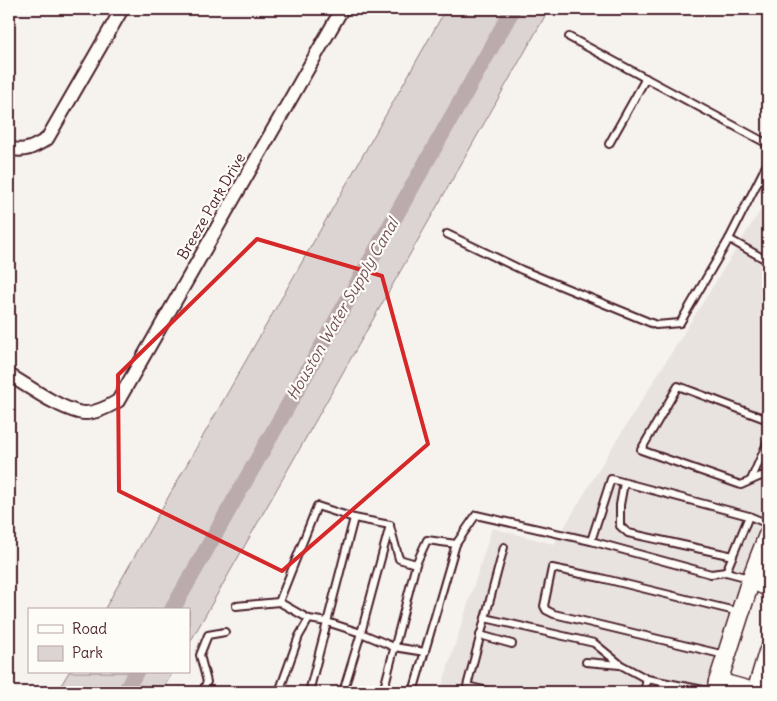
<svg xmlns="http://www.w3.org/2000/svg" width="777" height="701" viewBox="0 0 777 701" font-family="Delius,sans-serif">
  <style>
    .built { fill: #e9e3e0 }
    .green { fill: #dcd4d2; stroke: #937a7e }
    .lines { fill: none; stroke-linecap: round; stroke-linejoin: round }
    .canal { stroke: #bbabac; stroke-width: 16 }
    .service-casing { stroke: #4a1f2b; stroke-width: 10 }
    .minor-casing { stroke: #4a1f2b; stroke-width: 16 }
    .secondary-casing { stroke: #4a1f2b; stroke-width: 21 }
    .service { stroke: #fdfcf7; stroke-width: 6 }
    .minor { stroke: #fdfcf7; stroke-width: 12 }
    .secondary { stroke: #fdfcf7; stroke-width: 18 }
    .marked { fill: none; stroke: #d62828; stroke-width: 4; stroke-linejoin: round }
    .labels { text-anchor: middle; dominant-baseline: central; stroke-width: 4.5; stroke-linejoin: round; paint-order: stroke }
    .street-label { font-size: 15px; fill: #4a1f2b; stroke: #fdfcf7 }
    .water-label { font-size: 16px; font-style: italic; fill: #725058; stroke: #fdfcf7 }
  </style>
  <rect width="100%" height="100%" fill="#f6f3ef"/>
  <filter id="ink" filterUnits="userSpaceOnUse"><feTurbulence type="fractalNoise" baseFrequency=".02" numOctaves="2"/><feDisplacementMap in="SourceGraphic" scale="10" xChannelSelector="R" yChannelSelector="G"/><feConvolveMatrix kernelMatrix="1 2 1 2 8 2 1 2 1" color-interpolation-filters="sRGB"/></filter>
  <g filter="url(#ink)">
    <!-- built -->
    <path class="built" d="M768,198V522L745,566L717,652L711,692H440L492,528L554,544L605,459Z"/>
    <!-- green -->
    <g class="green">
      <path d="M446,9H549L189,644V610H104Z"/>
      <path d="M69,672H173L161,692H57Z"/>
    </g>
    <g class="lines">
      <!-- canal -->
      <g class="canal">
        <path d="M172,610L513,9"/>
        <path d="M125,692L136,672"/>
      </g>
      <!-- service casing -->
      <g class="service-casing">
        <g id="service">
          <path d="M569,37L768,144V151"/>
          <path d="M609,144L646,78"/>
          <path d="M447,234L522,270L656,325L680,323L729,239L768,162"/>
          <path d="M729,239L768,261"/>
          <path d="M768,420L678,386L641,450L741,485L761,476L768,478"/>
          <path d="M751,480L768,441"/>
          <path d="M624,483L620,505V526L628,533L733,556"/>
          <path d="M749,516L768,524"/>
          <path d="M390,526L399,559L416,564"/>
          <path d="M591,541L611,479L749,516L726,572"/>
          <path d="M279,602L317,506L354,518L390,525"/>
          <path d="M236,606L279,602L309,619L327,622L361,633L394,647L425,652"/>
          <path d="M485,618L594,643L621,665L647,679L714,692"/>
          <path d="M480,635L512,644"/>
          <path d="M725,655L554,614L546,610L544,606L552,568L601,578L739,612"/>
          <path d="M586,662L620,665"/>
          <path d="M202,692L207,682L200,655L208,635L225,632"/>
          <path d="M279,692L299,636L309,619"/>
          <path d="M309,692L354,518"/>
          <path d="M343,692L361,633L390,525"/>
          <path d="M383,692L416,564L427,540L456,544"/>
          <path d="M413,692L456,544L476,515L591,541L711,574L726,572L749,578"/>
          <path d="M492,692L467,686L504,547"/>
          <path d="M644,692L647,679"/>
        </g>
      </g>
      <!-- minor casing -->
      <g class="minor-casing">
        <g id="minor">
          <path d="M9,148C24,153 34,147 47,139L122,9"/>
          <path d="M9,375C30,387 55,406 78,412C90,416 108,407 118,401L342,9"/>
        </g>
      </g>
      <!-- secondary casing -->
      <g class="secondary-casing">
        <g id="secondary">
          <path d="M751,579L768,587"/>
          <path d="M718,682L754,692"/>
          <path d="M716,692L718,682L751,579L768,535"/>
          <path d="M756,692L768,652"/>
        </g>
      </g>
      <!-- service -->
      <use href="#service" class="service"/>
      <!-- minor -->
      <use href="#minor" class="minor"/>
      <!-- secondary -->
      <use href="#secondary" class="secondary"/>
    </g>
  </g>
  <!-- marked area -->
  <path class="marked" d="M257,239L382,276L428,444L282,571L119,491L118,375Z"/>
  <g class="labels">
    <!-- street labels -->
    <g class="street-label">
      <text transform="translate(211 206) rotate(-60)">Breeze Park Drive</text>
    </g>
    <!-- water labels -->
    <g class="water-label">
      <text transform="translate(342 309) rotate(-60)">Houston Water Supply Canal</text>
    </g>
  </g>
  <!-- margin -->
  <rect width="777" height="701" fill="none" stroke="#fdfcf7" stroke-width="30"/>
  <rect x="15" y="15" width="747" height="671" fill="none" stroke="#4a1f2b" stroke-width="2" filter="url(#ink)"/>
  <!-- legend -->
  <rect x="28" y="608" width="162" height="65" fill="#fdfcf7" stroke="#b5a4a5"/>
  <rect x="38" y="625" width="25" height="8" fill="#fdfcf7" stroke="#b5a4a5"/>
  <text x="72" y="634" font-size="15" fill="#4a1f2b">Road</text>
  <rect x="38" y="646" width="25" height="15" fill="#dcd4d2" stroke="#b5a4a5"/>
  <text x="72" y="658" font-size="15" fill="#4a1f2b">Park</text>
</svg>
